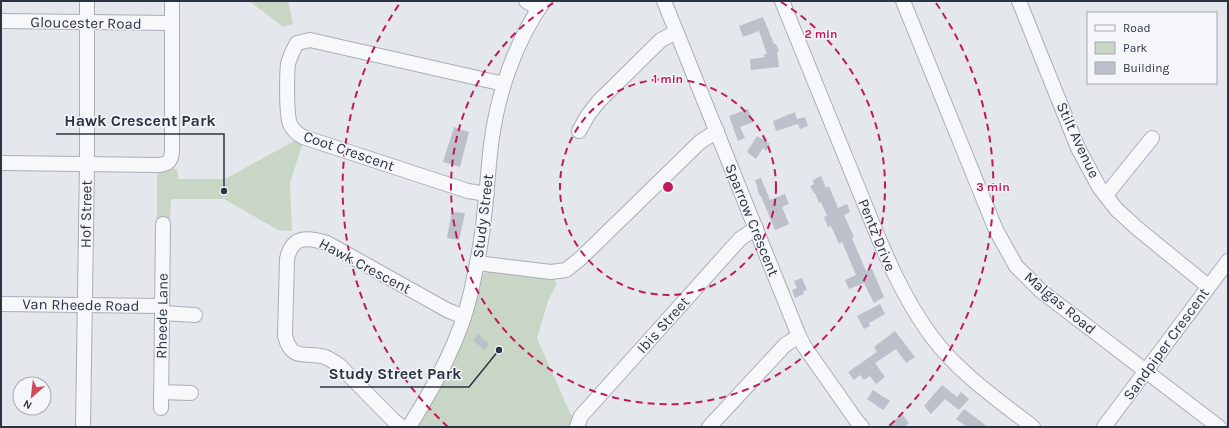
<svg xmlns="http://www.w3.org/2000/svg" width="1229" height="428" viewBox="0 0 1229 428" font-family="Karla,sans-serif">
  <style>
    .green { fill: #c9d6c5 }
    .building { fill: #bbc0ca }
    .lines { fill: none; stroke-linecap: round; stroke-linejoin: round }
    .minor-casing { stroke: #a9aeb7; stroke-width: 16 }
    .minor { stroke: #f7f8fa; stroke-width: 14 }
    .ring { fill: none; stroke: #c2185b; stroke-width: 2; stroke-dasharray: 7 5 }
    .labels { text-anchor: middle; dominant-baseline: central; stroke-width: 3; stroke-linejoin: round; paint-order: stroke }
    .street-label { font-size: 15px; fill: #2b3445; stroke: #f4f6f9 }
    .centre { fill: #c2185b; stroke: #f4f6f9; stroke-width: 2 }
    .ring-label { font-size: 12px; text-anchor: middle; font-weight: bold; fill: #c2185b; stroke: #f4f6f9; stroke-width: 3; stroke-linejoin: round; paint-order: stroke }
    .leader { fill: none; stroke: #2b3445; stroke-width: 1.5 }
    .callout-dot { fill: #2b3445; stroke: #f4f6f9; stroke-width: 1.5 }
    .callout-label { font-size: 16px; text-anchor: middle; font-weight: bold; fill: #2b3445; stroke: #f4f6f9; stroke-width: 3; stroke-linejoin: round; paint-order: stroke }
  </style>
  <rect width="100%" height="100%" fill="#e4e7ec"/>
  <!-- green -->
  <g class="green">
    <path d="M249,1H288L293,24L281,27V25Z"/>
    <path d="M296,140L302,145L290,183L292,231L278,230L224,199H171L170,221L157,222V168L177,169L178,179H225Z"/>
    <path d="M491,270L552,278L557,283L548,301L537,338L570,413L574,417L571,427H415L478,281L483,274Z"/>
  </g>
  <!-- building -->
  <g class="building">
    <path d="M763,17L774,44H776L779,51L777,52L779,67L751,70L750,59L765,57L764,54H767L759,31L743,37L739,26Z"/>
    <path d="M748,109L753,122L740,127L745,138L738,141L729,116Z"/>
    <path d="M795,112L797,119L805,117L808,126L800,129L798,124L776,131L773,121Z"/>
    <path d="M454,127L469,132L460,167L443,162Z"/>
    <path d="M757,136L770,144L766,151L763,148L756,159L747,152Z"/>
    <path d="M821,176L826,188L829,186L838,208L847,204L850,212L844,215L854,237L852,238L866,271L872,269L884,297L874,303L864,283L849,289L845,280L856,275L842,242L839,244L831,226L828,227L824,217L827,216L821,202L819,203L815,193H814L810,186L814,184L813,180Z"/>
    <path d="M761,178L770,200L785,194L789,204L782,207L789,224L775,230L761,196H760L757,189H758L755,180Z"/>
    <path d="M455,212L465,213L459,240L447,238L451,215H454Z"/>
    <path d="M802,278L807,290L803,291L804,294L795,298L792,290L797,288L794,281Z"/>
    <path d="M880,304L885,314L869,323L870,326L864,329L857,316Z"/>
    <path d="M895,331L915,357L906,363L896,349L875,363L885,377L876,384L870,376L864,380L860,375L854,380L848,372L877,352L874,347Z"/>
    <path d="M478,334L489,344L484,350L473,340Z"/>
    <path d="M942,385L957,397L961,392L969,399L959,410L945,399L931,414L924,406Z"/>
    <path d="M873,390L890,401L883,410L867,399Z"/>
    <path d="M964,409L988,427H967L956,419Z"/>
    <path d="M902,414L909,423L904,427H886Z"/>
  </g>
  <g class="lines">
    <!-- minor casing -->
    <g class="minor-casing">
      <g id="minor">
        <path d="M526,1L539,9"/>
        <path d="M664,1L799,336L804,346L856,420L862,427"/>
        <path d="M782,1C807,62 831,122 856,183C878,236 897,290 932,337C959,373 997,399 1033,427"/>
        <path d="M903,1L996,230L1016,266L1041,291L1219,427"/>
        <path d="M1019,1L1078,148L1099,187L1117,210L1138,229L1208,286"/>
        <path d="M1,21L171,23"/>
        <path d="M579,131L588,115L599,101L661,40L676,32"/>
        <path d="M1,163L159,165C168,164 171,161 172,152V1"/>
        <path d="M487,194L468,191L303,137C297,134 293,130 290,124C286,114 287,74 288,64C290,56 293,50 297,43L310,40L504,84"/>
        <path d="M1106,195L1152,138"/>
        <path d="M477,263L551,272L566,270L581,258L700,142L717,131"/>
        <path d="M1,304L162,306"/>
        <path d="M162,313L195,315"/>
        <path d="M161,392L191,393"/>
        <path d="M161,408L163,224"/>
        <path d="M83,427L87,163V1"/>
        <path d="M402,427L393,420L339,365C334,362 330,359 325,357C307,351 292,363 285,336L287,259C292,235 308,237 327,243L447,310L464,317"/>
        <path d="M409,427C435,385 460,340 471,292C476,268 482,242 484,217C487,193 488,169 491,145C497,95 515,42 544,1"/>
        <path d="M577,427L581,416L600,395L740,239L756,228"/>
        <path d="M709,427L785,345L799,336"/>
        <path d="M1104,427L1228,261"/>
      </g>
    </g>
    <!-- minor -->
    <use href="#minor" class="minor"/>
  </g>
  <!-- distance rings -->
  <g class="ring">
    <circle cx="668" cy="187" r="108"/>
    <path d="M781 2A217 217 0 1 1 555 2"/>
    <path d="M448 427A325 325 0 0 1 400 3M936 3A325 325 0 0 1 888 427"/>
  </g>
  <g class="labels">
    <!-- street labels -->
    <g class="street-label">
      <text transform="translate(86 23) rotate(1)">Gloucester Road</text>
      <text transform="translate(1078 140) rotate(65)">Stilt Avenue</text>
      <text transform="translate(349 151) rotate(19)">Coot Crescent</text>
      <text transform="translate(86 214) rotate(-89)">Hof Street</text>
      <text transform="translate(483 216) rotate(-83)">Study Street</text>
      <text transform="translate(752 220) rotate(68)">Sparrow Crescent</text>
      <text transform="translate(877 235) rotate(68)">Pentz Drive</text>
      <text transform="translate(365 266) rotate(28)">Hawk Crescent</text>
      <text transform="translate(1060 303) rotate(40)">Malgas Road</text>
      <text transform="translate(81 305) rotate(1)">Van Rheede Road</text>
      <text transform="translate(162 316) rotate(-89)">Rheede Lane</text>
      <text transform="translate(663 325) rotate(-48)">Ibis Street</text>
      <text transform="translate(1166 344) rotate(-54)">Sandpiper Crescent</text>
    </g>
  </g>
  <circle cx="668" cy="187" r="6" class="centre"/>
  <g class="ring-label">
    <text x="821" y="38">2 min</text>
    <text x="668" y="83">1 min</text>
    <text x="993" y="191">3 min</text>
  </g>
  <!-- callouts -->
  <path class="leader" d="M224 191L224 134H56M499 350L469 387H320"/>
  <g class="callout-dot">
    <circle cx="224" cy="191" r="4"/>
    <circle cx="499" cy="350" r="4"/>
  </g>
  <g class="callout-label">
    <text x="140" y="126">Hawk Crescent Park</text>
    <text x="395" y="379">Study Street Park</text>
  </g>
  <!-- border -->
  <rect width="1229" height="428" fill="none" stroke="#2b3445" stroke-width="4"/>
  <!-- legend -->
  <rect x="1087" y="12" width="130" height="72" fill="#f4f6f9" stroke="#a4a8b1"/>
  <rect x="1095" y="25" width="20" height="6" fill="#f7f8fa" stroke="#a4a8b1"/>
  <text x="1123" y="32" font-size="12" fill="#2b3445">Road</text>
  <rect x="1095" y="42" width="20" height="12" fill="#c9d6c5" stroke="#a4a8b1"/>
  <text x="1123" y="52" font-size="12" fill="#2b3445">Park</text>
  <rect x="1095" y="62" width="20" height="12" fill="#bbc0ca" stroke="#a4a8b1"/>
  <text x="1123" y="72" font-size="12" fill="#2b3445">Building</text>
  <!-- north arrow -->
  <g transform="translate(32 396) rotate(208)"><circle r="19" fill="#f4f6f9" stroke="#a4a8b1"/>
  <path d="M0-3L7 15L0 10L-7 15Z" fill="#d1495b"/>
  <text y="-6" font-size="11" font-weight="bold" text-anchor="middle" fill="#2b3445">N</text>
  </g>
</svg>
